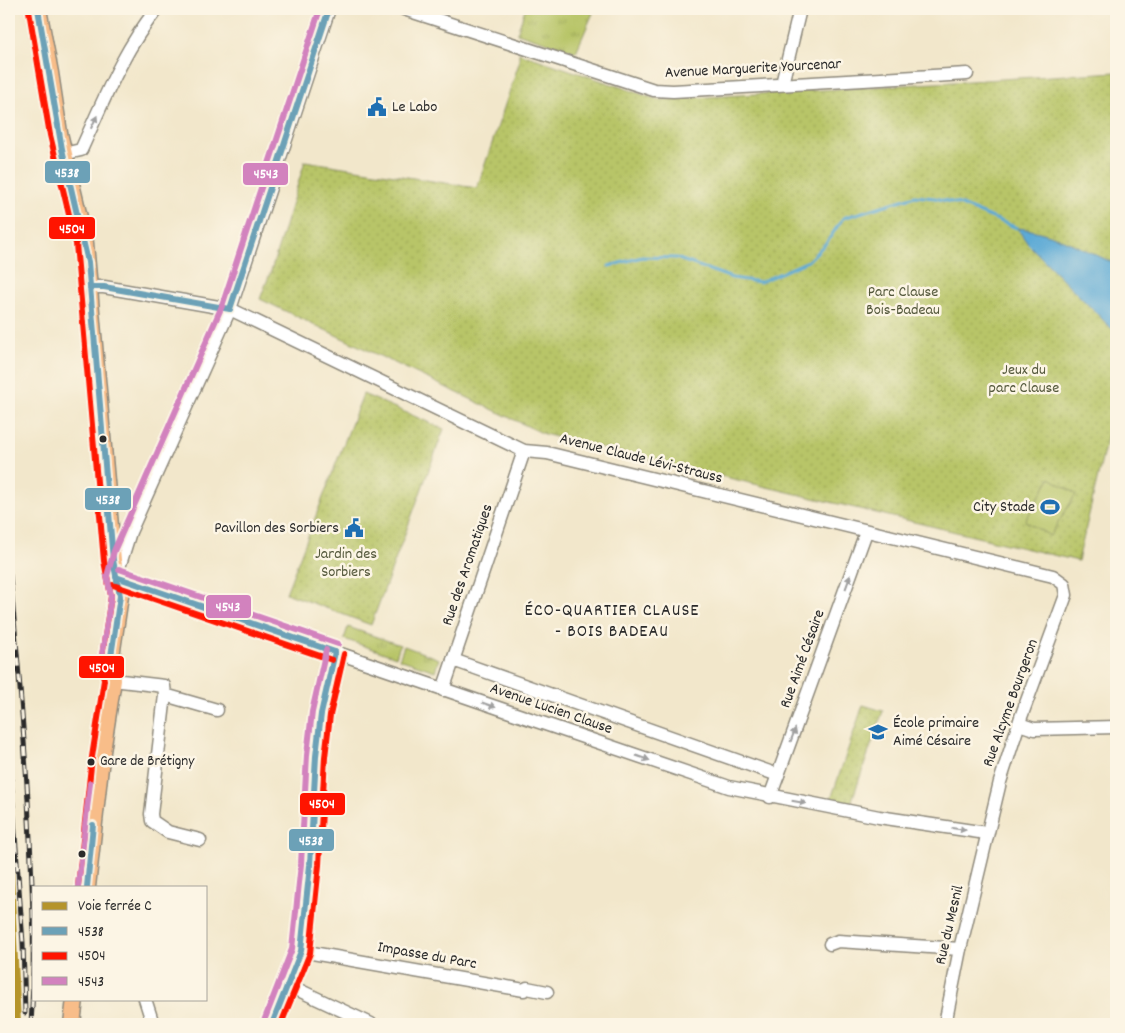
<svg xmlns="http://www.w3.org/2000/svg" width="1125" height="1033" viewBox="0 0 1125 1033" font-family="Dekko,sans-serif">
  <style>
    .grass { fill: url(#grass-tufts); stroke: #727849 }
    .park { fill: url(#park-dots); stroke: #727849 }
    .pitch { fill: #b8c567; stroke: #727849 }
    .water { fill: #5daad6; stroke: #446a80 }
    .lines { fill: none; stroke-linecap: round; stroke-linejoin: round }
    .stream { stroke: #5daad6; stroke-width: 3 }
    .minor-casing { stroke: #8e897b; stroke-width: 15 }
    .major-casing { stroke: #8e897b; stroke-width: 19 }
    .minor { stroke: #fff; stroke-width: 12 }
    .major { stroke: #f8bd89; stroke-width: 16 }
    .rail-casing { stroke: #2b2b2b; stroke-width: 5 }
    .rail { stroke: #fcf5e5; stroke-width: 3; stroke-dasharray: 9; stroke-linecap: butt }
    .bus-1-casing { stroke: #fcf5e5; stroke-width: 10 }
    .bus-2-casing { stroke: #fcf5e5; stroke-width: 10 }
    .bus-3-casing { stroke: #fcf5e5; stroke-width: 10 }
    .bus-1 { stroke: #6ca1b7; stroke-width: 6 }
    .bus-2 { stroke: #ff1400; stroke-width: 6 }
    .bus-3 { stroke: #d282be; stroke-width: 6 }
    .rail-1-casing { stroke: #fcf5e5; stroke-width: 11 }
    .rail-1 { stroke: #b5942c; stroke-width: 8 }
    .oneway { fill: #a0a0a0 }
    .bus-dot { fill: #2b2b2b; stroke: #fcf5e5; stroke-width: 2 }
    .labels { text-anchor: middle; dominant-baseline: central; stroke-width: 5; stroke-linejoin: round; paint-order: stroke }
    .bus-label { font-size: 15px; fill: #2b2b2b; stroke: #fcf5e5; text-anchor: start }
    .street-label { font-size: 16px; fill: #2b2b2b; stroke: #fcf5e5 }
    .poi-label { font-size: 16px; fill: #2b2b2b; stroke: #fcf5e5; text-anchor: start }
    .park-label { font-size: 16px; fill: #55593d; stroke: #fcf5e5 }
    .neighbourhood-label { font-size: 18px; letter-spacing: 1px; fill: #2b2b2b; stroke: #fcf5e5 }
    .line-badge { stroke: #fcf5e5; stroke-width: 2 }
    .badge-label { font-size: 14px; text-anchor: middle; font-weight: bold; fill: #fff }
  </style>
  <defs>
    <pattern id="grass-tufts" width="24" height="20" patternUnits="userSpaceOnUse" patternTransform="scale(1.25)"><rect width="24" height="20" fill="#b8c567"/><path d="M3 7l-1-3M5 7V3M7 7l1-3M15 17l-1-3M17 17v-4M19 17l1-3" fill="none" stroke="#9ea95a"/></pattern>
    <pattern id="park-dots" width="8" height="8" patternUnits="userSpaceOnUse" patternTransform="scale(1.25)"><rect width="8" height="8" fill="#b8c567"/><path d="M2 2h.1M6 6h.1" fill="none" stroke="#9ea95a" stroke-width="1.8" stroke-linecap="round"/></pattern>
  </defs>
  <rect width="100%" height="100%" fill="#fcf5e5"/>
  <filter id="ink" filterUnits="userSpaceOnUse"><feTurbulence type="fractalNoise" baseFrequency=".02" numOctaves="2"/><feDisplacementMap in="SourceGraphic" scale="10" xChannelSelector="R" yChannelSelector="G"/><feConvolveMatrix kernelMatrix="1 2 1 2 8 2 1 2 1" color-interpolation-filters="sRGB"/></filter>
  <filter id="wash" filterUnits="userSpaceOnUse"><feTurbulence type="fractalNoise" baseFrequency=".0096" numOctaves="4" result="noise"/><feDisplacementMap in="SourceGraphic" scale="20" xChannelSelector="R" yChannelSelector="G"/><feGaussianBlur stdDeviation="1.12" result="paint"/><feColorMatrix in="noise" values="0 0 0 0 0 0 0 0 0 0 0 0 0 0 0 0 0 1.4 0 .05"/><feComposite in="paint" operator="in"/></filter>
  <g filter="url(#wash)">
    <rect width="100%" height="100%" fill="#f2e7cb"/>
    <!-- grass -->
    <g class="grass">
      <path d="M525,9H591L590,11L593,13L576,52L517,33Z"/>
      <path d="M348,627L400,645L396,657L344,639Z"/>
      <path d="M404,646L439,659L435,671L399,659Z"/>
    </g>
    <!-- park -->
    <g class="park">
      <path d="M519,53L659,100L1116,72V400L1078,561L544,434L260,299L271,271L305,161L477,188L519,63Z"/>
      <path d="M363,394L444,429L371,625L286,593Z"/>
      <path d="M863,705L883,711L851,803L831,799Z"/>
    </g>
    <!-- pitch -->
    <path class="pitch" d="M1050,478L1076,494L1050,536L1025,521Z"/>
    <!-- water -->
    <path class="water" d="M1017,228C1052,231 1084,250 1116,264V333L1028,244Z"/>
    <g class="lines">
      <!-- stream -->
      <path class="stream" d="M609,266L642,257L676,258L732,278L760,282L808,261L827,242L843,218L915,196L935,198L959,204L1017,228"/>
    </g>
  </g>
  <g filter="url(#ink)">
    <g class="lines">
      <!-- minor casing -->
      <g class="minor-casing">
        <g id="minor">
          <path d="M329,9L230,309L130,532L116,577L729,787L879,817L986,833"/>
          <path d="M404,9L654,90L673,91L967,74"/>
          <path d="M782,84L800,9"/>
          <path d="M63,154L81,150C103,102 123,50 157,9"/>
          <path d="M90,287H104L230,309L524,451L547,453L1053,576L1064,584L1066,595L1021,717L1000,782L960,949L945,1024"/>
          <path d="M453,660L778,775"/>
          <path d="M113,680L164,686L165,695L151,814L152,821L168,832L200,840"/>
          <path d="M443,690L524,451"/>
          <path d="M165,695L217,710"/>
          <path d="M1019,724L1034,729L1116,727"/>
          <path d="M770,797L866,532"/>
          <path d="M830,944L838,941L960,949"/>
          <path d="M301,951L524,990L527,988L547,992"/>
          <path d="M288,985L371,1024"/>
          <path d="M145,999L153,1024"/>
          <path d="M272,1024L301,951L310,865L316,756L321,714L335,652"/>
        </g>
      </g>
      <!-- major casing -->
      <g class="major-casing">
        <g id="major">
          <path d="M38,9L50,73L59,133L85,243L113,560L120,596L110,663L113,680L101,758L87,887"/>
          <path d="M72,1024L75,999"/>
        </g>
      </g>
      <!-- minor -->
      <use href="#minor" class="minor"/>
      <!-- major -->
      <use href="#major" class="major"/>
      <!-- rail casing -->
      <g class="rail-casing">
        <g id="rail">
          <path d="M9,568C17,645 23,722 28,800C32,875 36,949 31,1024"/>
          <path d="M9,753L23,943L25,1013"/>
        </g>
      </g>
      <!-- rail -->
      <use href="#rail" class="rail"/>
      <!-- bus-1 casing -->
      <g class="bus-1-casing">
        <g id="bus-1">
          <path d="M38,9L62,149L88,262L113,560L120,596L110,663"/>
          <path d="M90,287H104L230,309"/>
          <path d="M230,309L329,9"/>
          <path d="M116,577L335,652"/>
          <path d="M87,887L93,825"/>
          <path d="M272,1024L301,951L310,865L316,756L321,714L335,652"/>
        </g>
      </g>
      <!-- bus-2 casing -->
      <g class="bus-2-casing">
        <g id="bus-2">
          <path d="M29,11L50,135L76,244L104,561L111,596L101,663L104,680L92,757L78,886"/>
          <path d="M113,585L332,660"/>
          <path d="M281,1024L310,953L319,865L325,757L330,715L344,654"/>
        </g>
      </g>
      <!-- bus-3 casing -->
      <g class="bus-3-casing">
        <g id="bus-3">
          <path d="M119,569L338,644"/>
          <path d="M101,662L111,596L107,576L114,551L222,306L320,9"/>
          <path d="M78,886L90,783"/>
          <path d="M264,1021L292,949L301,864L307,755L312,712L326,650"/>
        </g>
      </g>
      <!-- bus-1 -->
      <use href="#bus-1" class="bus-1"/>
      <!-- bus-2 -->
      <use href="#bus-2" class="bus-2"/>
      <!-- bus-3 -->
      <use href="#bus-3" class="bus-3"/>
      <!-- rail-1 casing -->
      <g class="rail-1-casing">
        <path id="rail-1" d="M9,853L17,1024"/>
      </g>
      <!-- rail-1 -->
      <use href="#rail-1" class="rail-1"/>
    </g>
    <!-- one-way arrows -->
    <defs><path id="oneway-solid" d="M-6-.8H1V-3.2L6.5 0L1 3.2V.8H-6Z" transform="scale(1.25)"/></defs>
    <g class="oneway">
      <use href="#oneway-solid" transform="translate(94 122) rotate(-65)"/>
      <use href="#oneway-solid" transform="translate(848 582) rotate(-70)"/>
      <use href="#oneway-solid" transform="translate(489 705) rotate(19)"/>
      <use href="#oneway-solid" transform="translate(793 735) rotate(-70)"/>
      <use href="#oneway-solid" transform="translate(643 758) rotate(19)"/>
      <use href="#oneway-solid" transform="translate(799 802) rotate(10)"/>
      <use href="#oneway-solid" transform="translate(959 829) rotate(8)"/>
    </g>
  </g>
  <!-- icons -->
  <defs>
    <g id="civic-bare" transform="scale(1.5)"><path d="M-.6-6.5H3V-4.5H.6V-3L4-1V1h2V6H-6V1h2V-1L-.6-3ZM-1.2 2.5V6h2.4V2.5Z" fill="#1f6fb2" stroke="#fcf5e5" stroke-width="2.5" paint-order="stroke"/></g>
    <g id="stadium-bare" transform="scale(1.5)"><path d="M0-5a6.5 5 0 1 0 0 10a6.5 5 0 1 0 0-10ZM-3.5-1.8h7v3.6h-7Z" fill="#1f6fb2" stroke="#fcf5e5" stroke-width="2.5" paint-order="stroke"/></g>
    <g id="school-bare" transform="scale(1.5)"><path d="M0-5L7-2L0 1L-7-2ZM-4 1L0 2.5L4 1V4Q0 6-4 4Z" fill="#1f6fb2" stroke="#fcf5e5" stroke-width="2.5" paint-order="stroke"/></g>
  </defs>
  <g fill-rule="evenodd">
    <use href="#civic-bare" x="377" y="107"/>
    <use href="#stadium-bare" x="1050" y="507"/>
    <use href="#civic-bare" x="354" y="528"/>
    <use href="#school-bare" x="878" y="732"/>
  </g>
  <!-- markers -->
  <g class="bus-dot">
    <circle cx="103" cy="439" r="4.5"/>
    <circle cx="91" cy="762" r="4.5"/>
    <circle cx="82" cy="854" r="4.5"/>
  </g>
  <g class="labels">
    <!-- bus labels -->
    <g class="bus-label">
      <text x="100" y="762">Gare de Brétigny</text>
    </g>
    <!-- street labels -->
    <g class="street-label">
      <text transform="translate(753 69) rotate(-3)">Avenue Marguerite Yourcenar</text>
      <text transform="translate(641 459) rotate(14)">Avenue Claude Lévi-Strauss</text>
      <text transform="translate(468 565) rotate(-71)">Rue des Aromatiques</text>
      <text transform="translate(803 659) rotate(-70)">Rue Aimé Césaire</text>
      <text transform="translate(1011 703) rotate(-70)">Rue Alcyme Bourgeron</text>
      <text transform="translate(551 709) rotate(19)">Avenue Lucien Clause</text>
      <text transform="translate(950 925) rotate(-77)">Rue du Mesnil</text>
      <text transform="translate(427 956) rotate(10)">Impasse du Parc</text>
    </g>
    <!-- poi labels -->
    <g class="poi-label">
      <text x="392" y="107">Le Labo</text>
      <text x="1035" y="507" text-anchor="end">City Stade</text>
      <text x="339" y="528" text-anchor="end">Pavillon des Sorbiers</text>
      <text x="893" y="723">École primaire<tspan x="893" dy="18">Aimé Césaire</tspan></text>
    </g>
    <!-- park labels -->
    <g class="park-label">
      <text x="903" y="292">Parc Clause<tspan x="903" dy="18">Bois-Badeau</tspan></text>
      <text x="1024" y="370">Jeux du<tspan x="1024" dy="18">parc Clause</tspan></text>
      <text x="346" y="554">Jardin des<tspan x="346" dy="18">Sorbiers</tspan></text>
    </g>
    <!-- neighbourhood labels -->
    <g class="neighbourhood-label">
      <text x="612" y="611">ÉCO-QUARTIER CLAUSE<tspan x="612" dy="21">- BOIS BADEAU</tspan></text>
    </g>
  </g>
  <g class="line-badge">
    <rect x="44" y="160" width="47" height="24" rx="5" fill="#6ca1b7"/>
    <rect x="242" y="162" width="47" height="24" rx="5" fill="#d282be"/>
    <rect x="48" y="216" width="48" height="24" rx="5" fill="#ff1400"/>
    <rect x="84" y="487" width="48" height="24" rx="5" fill="#6ca1b7"/>
    <rect x="205" y="594" width="47" height="25" rx="5" fill="#d282be"/>
    <rect x="78" y="655" width="47" height="24" rx="5" fill="#ff1400"/>
    <rect x="299" y="792" width="47" height="24" rx="5" fill="#ff1400"/>
    <rect x="288" y="828" width="47" height="24" rx="5" fill="#6ca1b7"/>
  </g>
  <g class="badge-label">
    <text x="67" y="177">4538</text>
    <text x="266" y="178">4543</text>
    <text x="72" y="233">4504</text>
    <text x="108" y="504">4538</text>
    <text x="228" y="611">4543</text>
    <text x="102" y="672">4504</text>
    <text x="322" y="808">4504</text>
    <text x="311" y="845">4538</text>
  </g>
  <!-- margin -->
  <rect width="1125" height="1033" fill="none" stroke="#fcf5e5" stroke-width="30"/>
  <!-- legend -->
  <rect x="32" y="886" width="175" height="115" fill="#fcf5e5" stroke="#a8a49b"/>
  <rect x="42" y="902" width="25" height="8" fill="#b5942c" stroke="#a8a49b"/>
  <text x="78" y="910" font-size="15" fill="#2b2b2b">Voie ferrée C</text>
  <rect x="42" y="927" width="25" height="8" fill="#6ca1b7" stroke="#a8a49b"/>
  <text x="78" y="936" font-size="15" fill="#2b2b2b">4538</text>
  <rect x="42" y="952" width="25" height="8" fill="#ff1400" stroke="#a8a49b"/>
  <text x="78" y="960" font-size="15" fill="#2b2b2b">4504</text>
  <rect x="42" y="977" width="25" height="8" fill="#d282be" stroke="#a8a49b"/>
  <text x="78" y="986" font-size="15" fill="#2b2b2b">4543</text>
</svg>
